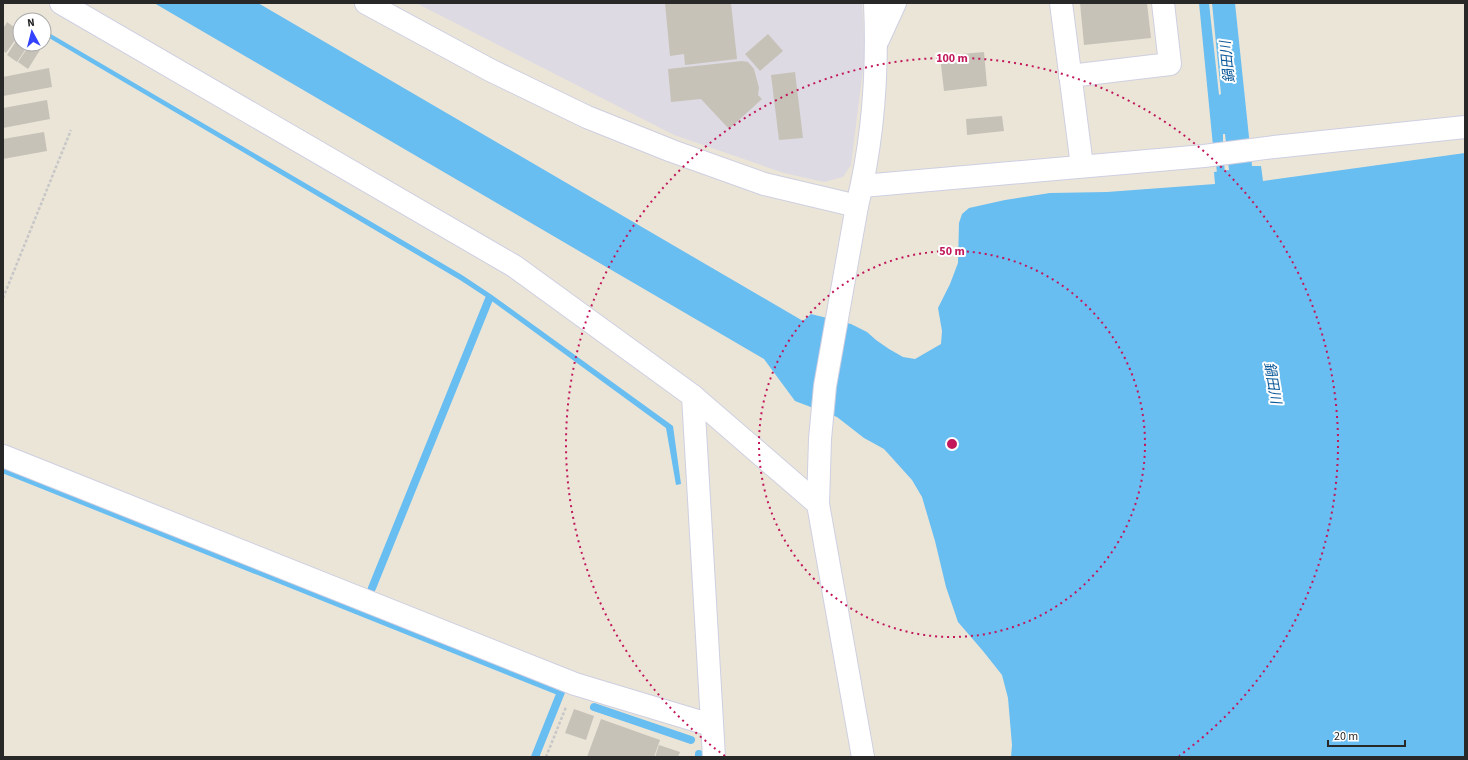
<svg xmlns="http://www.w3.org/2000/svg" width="1468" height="760" viewBox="0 0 1468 760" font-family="'Source Sans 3','Noto Sans JP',sans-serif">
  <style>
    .industrial { fill: #dddae3 }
    .water { fill: #68bdf1 }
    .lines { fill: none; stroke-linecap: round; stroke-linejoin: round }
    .stream { stroke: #68bdf1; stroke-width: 8 }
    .building { fill: #c6c2b8 }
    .minor-casing { stroke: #cecfe1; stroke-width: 24 }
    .path { stroke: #c7c7c7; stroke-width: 2.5; stroke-dasharray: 3 2; stroke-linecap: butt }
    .minor { stroke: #fff; stroke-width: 22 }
    .ring { fill: none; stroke: #c2185b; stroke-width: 2; stroke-dasharray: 2 4 }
    .labels { text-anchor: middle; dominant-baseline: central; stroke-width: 4; stroke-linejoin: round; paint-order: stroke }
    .water-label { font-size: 14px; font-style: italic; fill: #0a5899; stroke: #fff }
    .centre { fill: #c2185b; stroke: #fff; stroke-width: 2 }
    .ring-label { font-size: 12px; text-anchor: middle; font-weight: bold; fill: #c2185b; stroke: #fff; stroke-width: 4; stroke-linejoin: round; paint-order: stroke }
  </style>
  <rect width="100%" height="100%" fill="#ebe5d8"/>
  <!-- industrial -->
  <path class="industrial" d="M416,3H862L865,53L851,165L843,177L824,182L784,173L674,135Z"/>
  <!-- water -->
  <g class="water">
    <path d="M154,3H258L803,321L811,314L851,324L867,332L876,340L889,349L903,357L915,359L941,344L942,331L938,308L950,284L958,263L959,223L962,214L969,208L1005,200L1050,193L1107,192L1215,184L1214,172L1229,170L1225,134H1223V144L1213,146L1199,3H1209L1219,95L1221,94L1212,3H1235L1252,166H1261L1263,181L1465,153V757H1011L1012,745L1008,698L1002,675L983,651L958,622L946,587L935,541L922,497L912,480L884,449L864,438L837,417L795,401L764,359Z"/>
    <path d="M44,30L462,275L492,295L673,426L681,484L676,485L666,428L489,299L460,280L44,35Z"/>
  </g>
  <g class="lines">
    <!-- stream -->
    <g class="stream">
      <path d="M1219,155L1222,181"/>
      <path d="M3,469L561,692L535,757"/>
      <path d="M372,588L489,299"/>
      <path d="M594,707L691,740"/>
      <path d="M699,754V757"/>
    </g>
  </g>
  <!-- building -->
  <g class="building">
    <path d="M665,3H731L737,59L685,65L684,54L670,56Z"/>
    <path d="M1080,3H1147L1151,38L1084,45Z"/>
    <path d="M7,22L20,31V33L6,53L3,51V29Z"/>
    <path d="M768,34L783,51L760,71L745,54Z"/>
    <path d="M20,35V44H29L17,62L7,55Z"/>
    <path d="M30,44L40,50L28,69L18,62Z"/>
    <path d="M984,52L987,86L944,91L940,56Z"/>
    <path d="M742,61L748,62L754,69L759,88L758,95L762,99L729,129L701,99L671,102L668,69Z"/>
    <path d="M49,68L52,87L3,96V77Z"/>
    <path d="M795,72L803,138L779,140L771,75Z"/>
    <path d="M47,100L50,119L3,128V108Z"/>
    <path d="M1002,116L1004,131L967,135L966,119Z"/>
    <path d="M44,132L47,151L3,159V139Z"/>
    <path d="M574,709L594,716L586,740L565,733Z"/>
    <path d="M601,719L660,740L654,757H587Z"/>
    <path d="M659,745L680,752L678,757H655Z"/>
  </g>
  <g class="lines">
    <!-- minor casing -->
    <g class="minor-casing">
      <g id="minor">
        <path d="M61,3L514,266L693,396L818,504"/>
        <path d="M366,3L490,70L587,117L672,151L764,184L857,206"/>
        <path d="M1061,3L1082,166"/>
        <path d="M878,40L895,3"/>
        <path d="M1070,76L1170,64L1163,3"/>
        <path d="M862,186L1204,156L1274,147L1465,127"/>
        <path d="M693,396L714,757"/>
        <path d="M3,456L575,684L711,725"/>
        <path d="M863,757L818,504L820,439L825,386L857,206C873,141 878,70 875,3"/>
      </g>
    </g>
    <!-- path -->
    <g class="path">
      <path d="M3,298L71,130"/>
      <path d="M546,757L566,707"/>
    </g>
    <!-- minor -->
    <use href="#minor" class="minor"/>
  </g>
  <!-- distance rings -->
  <g class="ring">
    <circle cx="952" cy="444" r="193"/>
    <path d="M725 756A386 386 0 1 1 1179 756"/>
  </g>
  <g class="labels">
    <!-- water labels -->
    <g class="water-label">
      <text transform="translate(1228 62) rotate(-96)">鍋田川</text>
      <text transform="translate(1272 383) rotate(80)">鍋田川</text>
    </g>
  </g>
  <circle cx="952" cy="444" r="6" class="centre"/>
  <g class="ring-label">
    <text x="952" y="62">100 m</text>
    <text x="952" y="255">50 m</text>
  </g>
  <!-- border -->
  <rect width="1468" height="760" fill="none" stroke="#282828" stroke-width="8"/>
  <!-- north arrow -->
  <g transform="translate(32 32) rotate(353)"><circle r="19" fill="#ffffff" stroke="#a9a9a9"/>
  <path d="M0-3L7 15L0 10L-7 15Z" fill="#3342fe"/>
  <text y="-6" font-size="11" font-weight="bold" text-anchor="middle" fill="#282828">N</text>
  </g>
  <!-- scale -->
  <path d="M1328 740v6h77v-6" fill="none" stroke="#282828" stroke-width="2"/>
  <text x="1334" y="740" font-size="12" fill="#282828" stroke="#ffffff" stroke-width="3" paint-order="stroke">20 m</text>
</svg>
